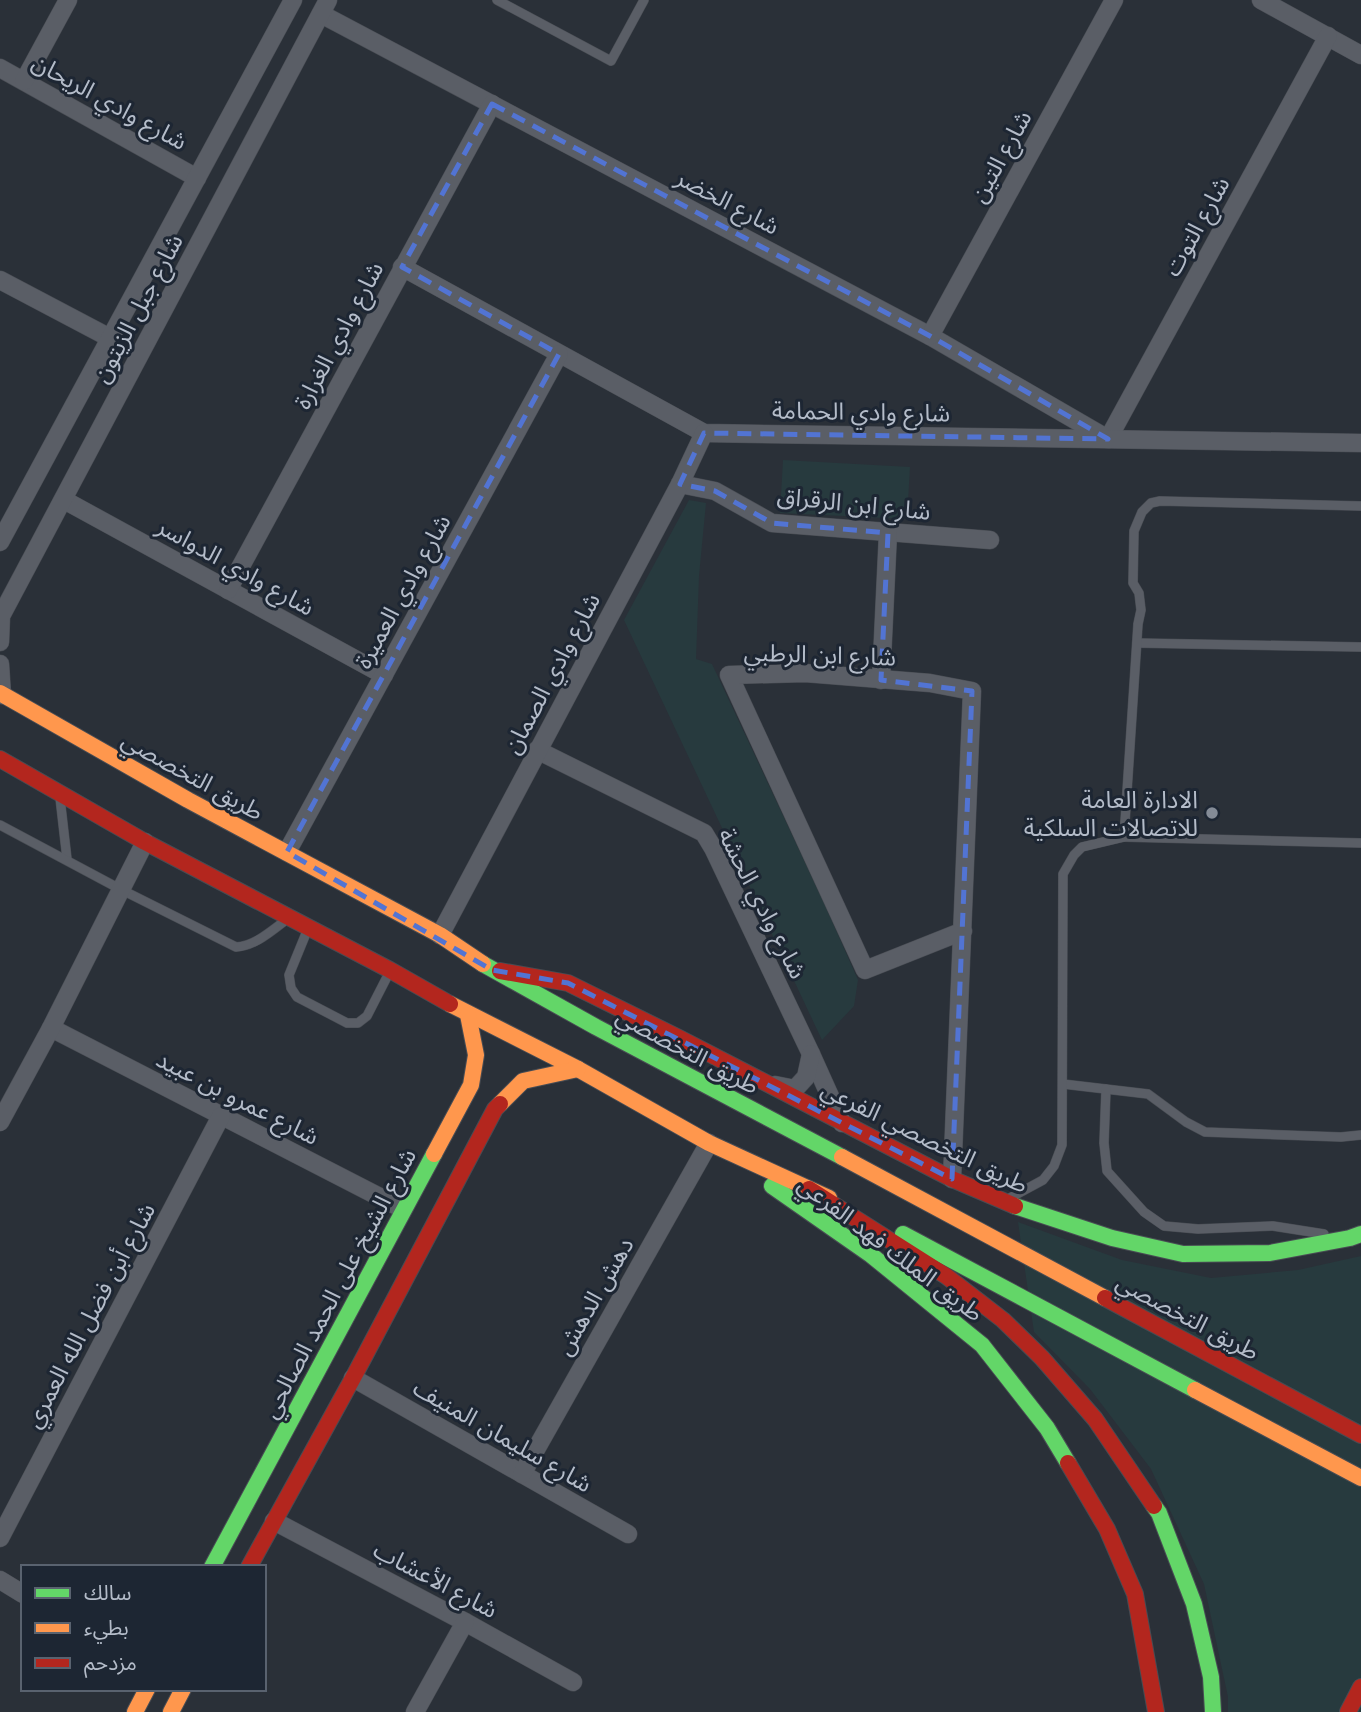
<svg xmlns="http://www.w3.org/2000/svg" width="1361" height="1712" viewBox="0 0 1361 1712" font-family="Quicksand,'Noto Sans Arabic',sans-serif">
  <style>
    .green { fill: #273a3e }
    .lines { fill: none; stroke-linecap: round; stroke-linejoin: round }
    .lane-casing { stroke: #484c53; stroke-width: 10 }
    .street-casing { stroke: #484c53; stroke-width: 19 }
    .fast-casing { stroke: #484c53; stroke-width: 18 }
    .slow-casing { stroke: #484c53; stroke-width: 18 }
    .jam-casing { stroke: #484c53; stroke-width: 18 }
    .lane { stroke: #5a5e66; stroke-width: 9 }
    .street { stroke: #5a5e66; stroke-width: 18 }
    .fast { stroke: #63d668; stroke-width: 16 }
    .slow { stroke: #ff974d; stroke-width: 16 }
    .jam { stroke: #b3261e; stroke-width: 16 }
    .marked { fill: none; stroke: #5274d3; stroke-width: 5; stroke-dasharray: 14 9; stroke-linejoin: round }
    .poi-dot { fill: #848b96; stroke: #1d2633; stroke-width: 2.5 }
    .labels { text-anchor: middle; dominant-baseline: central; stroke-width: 6; stroke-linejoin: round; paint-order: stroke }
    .street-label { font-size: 24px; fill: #b4bcc9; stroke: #1d2633 }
    .poi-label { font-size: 24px; fill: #b4bcc9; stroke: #1d2633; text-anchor: end }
  </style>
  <rect width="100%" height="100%" fill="#2a3038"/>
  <!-- green -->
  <g class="green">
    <path d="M783,460L910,467L907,519L780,513Z"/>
    <path d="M689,500L706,503L699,576L696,659L712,664L824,903L858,980L854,1006L822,1040L624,620Z"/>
    <path d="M1018,1222L1122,1260L1211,1278L1298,1270L1361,1256V1712H1228V1697L1204,1584L1151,1469L1090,1389L1034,1332Z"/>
  </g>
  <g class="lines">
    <!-- lane casing -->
    <g class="lane-casing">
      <g id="lane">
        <path d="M497,0L611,61L644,0"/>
        <path d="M1137,643L1361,647"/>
        <path d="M60,798L67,859"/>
        <path d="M0,825L120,889L236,947C255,946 271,931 286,920"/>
        <path d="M1124,837L1361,843"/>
        <path d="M307,931L289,975L291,988L297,997L347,1023H358L367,1016L388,975"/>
        <path d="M1063,1084L1148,1094L1186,1122L1205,1132L1341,1137L1361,1135"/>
        <path d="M1106,1089L1104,1143L1107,1171L1144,1212L1164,1226L1198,1229L1273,1226L1324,1234"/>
        <path d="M1008,1199L1043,1180L1054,1166L1062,1145L1063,874L1074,855L1082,847L1124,837L1138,624L1141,610L1139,593L1133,583L1134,531L1142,512L1151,503L1160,501L1361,506"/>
      </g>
    </g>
    <!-- street casing -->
    <g class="street-casing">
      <g id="street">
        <path d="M1261,0L1361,55"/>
        <path d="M321,14L930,336L1108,439L1328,36"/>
        <path d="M0,68L197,178"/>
        <path d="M24,81L68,0"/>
        <path d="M402,267L704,433L1361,443"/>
        <path d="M0,280L110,338"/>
        <path d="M930,336L1114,0"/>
        <path d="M680,484L715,491L772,523L990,540"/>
        <path d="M64,500L384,675"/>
        <path d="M0,542L293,0"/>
        <path d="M228,590L492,104"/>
        <path d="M0,642L1,616L328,0"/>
        <path d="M0,664L2,695"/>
        <path d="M881,680L888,533"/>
        <path d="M537,750L704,833L713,848L811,1054L842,1123"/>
        <path d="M287,852L559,354"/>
        <path d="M440,935L680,484L704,433"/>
        <path d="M51,1028L403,1209"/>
        <path d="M775,1085L795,1089L806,1077L811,1054"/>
        <path d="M0,1122L51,1028L145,842"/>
        <path d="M952,1179L972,691L930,683L805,673L729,675L865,970L963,931"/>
        <path d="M353,1378L628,1534"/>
        <path d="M522,1474L709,1143"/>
        <path d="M274,1521L465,1622L573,1682"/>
        <path d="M0,1538L221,1116"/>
        <path d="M0,1580L23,1594"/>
        <path d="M415,1712L465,1622"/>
      </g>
    </g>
    <!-- fast casing -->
    <g class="fast-casing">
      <g id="fast">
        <path d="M483,964L596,1027L842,1157"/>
        <path d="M772,1186L871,1255L982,1345L1047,1428L1068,1463"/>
        <path d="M1015,1206L1112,1238L1183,1254L1270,1253L1350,1238L1361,1234"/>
        <path d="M903,1234L1195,1390"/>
        <path d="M1154,1506L1159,1513L1194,1604L1211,1677L1213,1712"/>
        <path d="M212,1567L434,1154"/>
      </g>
    </g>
    <!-- slow casing -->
    <g class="slow-casing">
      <g id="slow">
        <path d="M0,693L188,800L440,935L483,964"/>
        <path d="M450,1004L578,1069L709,1143L829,1198"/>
        <path d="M500,1104L523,1081L578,1069"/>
        <path d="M434,1154L471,1085L476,1055L468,1015"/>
        <path d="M842,1157L1105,1298"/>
        <path d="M1195,1390L1361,1478"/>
        <path d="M135,1712L147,1689"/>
        <path d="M171,1712L183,1689"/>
      </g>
    </g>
    <!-- jam casing -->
    <g class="jam-casing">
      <g id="jam">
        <path d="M0,759L145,842L390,970L450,1004"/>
        <path d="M500,971L568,983L679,1038L952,1179L1015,1206"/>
        <path d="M809,1189L946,1276L1003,1320L1042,1358L1095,1419L1154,1506"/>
        <path d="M1105,1298L1361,1435"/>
        <path d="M1068,1463L1107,1529L1135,1594L1156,1712"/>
        <path d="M249,1567L353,1378L495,1109L500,1104"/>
        <path d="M1348,1712L1361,1687"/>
      </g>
    </g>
    <!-- lane -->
    <use href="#lane" class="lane"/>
    <!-- street -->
    <use href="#street" class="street"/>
    <!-- fast -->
    <use href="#fast" class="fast"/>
    <!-- slow -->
    <use href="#slow" class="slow"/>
    <!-- jam -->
    <use href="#jam" class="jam"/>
  </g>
  <!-- marked area -->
  <path class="marked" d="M492,104L930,336L1108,439L704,433L680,484L715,491L772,523L888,533L881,680L972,691L952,1179L568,983L492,970L287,852L559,354L402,267Z"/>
  <!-- markers -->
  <circle class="poi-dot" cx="1212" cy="813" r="7"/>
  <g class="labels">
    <!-- street labels -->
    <g class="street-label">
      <text transform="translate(110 101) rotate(29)">شارع وادي الريحان</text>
      <text transform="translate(1000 156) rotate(-61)">شارع التين</text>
      <text transform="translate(728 201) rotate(28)">شارع الخضر</text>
      <text transform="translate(1196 226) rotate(-61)">شارع التوت</text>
      <text transform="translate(137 308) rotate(-62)">شارع جبل الزيتون</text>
      <text transform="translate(338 335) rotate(-62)">شارع وادي الغرارة</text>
      <text transform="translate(861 411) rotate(1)">شارع وادي الحمامة</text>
      <text transform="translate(854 503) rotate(6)">شارع ابن الرقراق</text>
      <text transform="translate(236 566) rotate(29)">شارع وادي الدواسر</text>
      <text transform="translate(402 591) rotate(-61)">شارع وادي العميرة</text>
      <text transform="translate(820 654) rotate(2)">شارع ابن الرطبي</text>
      <text transform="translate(551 673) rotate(-62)">شارع وادي الصمان</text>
      <text transform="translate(193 775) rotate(29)">طريق التخصصي</text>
      <text transform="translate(763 903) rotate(63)">شارع وادي الحشة</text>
      <text transform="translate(688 1050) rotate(28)">طريق التخصصي</text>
      <text transform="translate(238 1097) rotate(27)">شارع عمرو بن عبيد</text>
      <text transform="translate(925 1136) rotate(26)">طريق التخصصي الفرعي</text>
      <text transform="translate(891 1248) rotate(37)">طريق الملك فهد الفرعي</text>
      <text transform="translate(338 1283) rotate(-62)">شارع الشيخ على الحمد الصالحي</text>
      <text transform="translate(594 1296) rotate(-60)">دهش الدهش</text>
      <text transform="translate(89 1315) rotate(-62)">شارع أبن فضل الله العمري</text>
      <text transform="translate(1188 1316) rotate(28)">طريق التخصصي</text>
      <text transform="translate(503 1435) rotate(30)">شارع سليمان المنيف</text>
      <text transform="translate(436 1579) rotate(28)">شارع الأعشاب</text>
    </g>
    <!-- poi labels -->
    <g class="poi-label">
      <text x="1198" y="799">الادارة العامة<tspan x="1198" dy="28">للاتصالات السلكية</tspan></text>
    </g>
  </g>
  <!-- legend -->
  <rect x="21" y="1565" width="245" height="126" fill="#1d2633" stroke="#59626f" stroke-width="2"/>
  <rect x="35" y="1588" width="35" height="10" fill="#63d668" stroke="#59626f" stroke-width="2"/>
  <text x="84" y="1600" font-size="21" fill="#b4bcc9">سالك</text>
  <rect x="35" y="1623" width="35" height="10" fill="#ff974d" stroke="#59626f" stroke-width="2"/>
  <text x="84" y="1635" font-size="21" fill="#b4bcc9">بطيء</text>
  <rect x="35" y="1658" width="35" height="10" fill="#b3261e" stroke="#59626f" stroke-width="2"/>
  <text x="84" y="1670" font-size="21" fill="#b4bcc9">مزدحم</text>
</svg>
